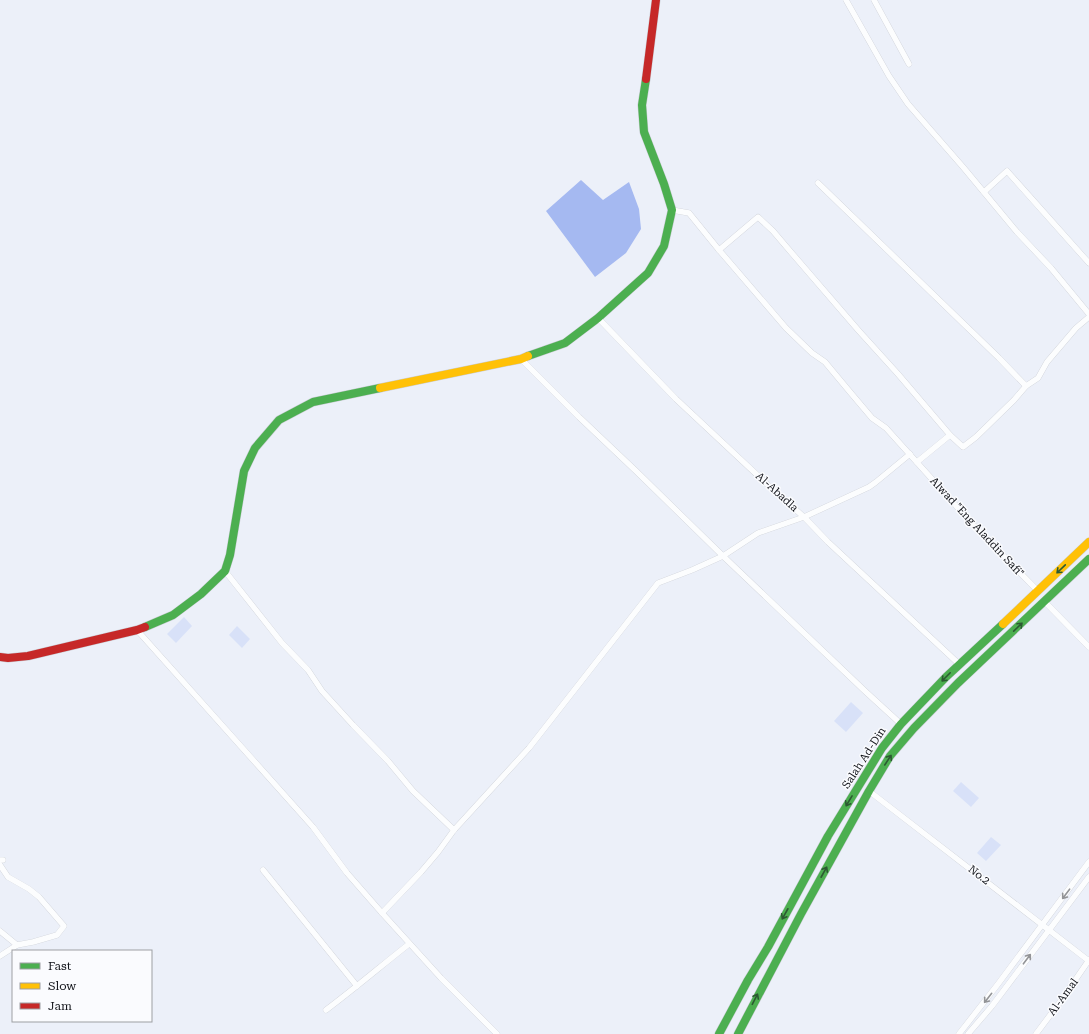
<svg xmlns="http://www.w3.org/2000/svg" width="1089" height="1034" viewBox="0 0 1089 1034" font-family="'Roboto Serif',serif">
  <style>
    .green { fill: #d8e1f8 }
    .water { fill: #a5b9f1 }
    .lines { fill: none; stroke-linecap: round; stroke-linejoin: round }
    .street-casing { stroke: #cacdd4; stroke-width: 6 }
    .fast-casing { stroke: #cacdd4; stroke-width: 9 }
    .slow-casing { stroke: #cacdd4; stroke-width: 9 }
    .jam-casing { stroke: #cacdd4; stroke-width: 9 }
    .street { stroke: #fcfdfe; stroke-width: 5.5 }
    .fast { stroke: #4caf50; stroke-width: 8 }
    .slow { stroke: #ffc107; stroke-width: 8 }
    .jam { stroke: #c62828; stroke-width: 8 }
    .oneway { stroke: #2c5a32 }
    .oneway2 { stroke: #939497 }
    .labels { text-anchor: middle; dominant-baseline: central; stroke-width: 3; stroke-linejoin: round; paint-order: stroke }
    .street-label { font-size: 11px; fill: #12141a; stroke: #fafbfe }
  </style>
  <rect width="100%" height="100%" fill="#ecf0f9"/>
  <!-- green -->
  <g class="green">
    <path d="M184,617L192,626L176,643L167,634Z"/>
    <path d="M237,626L250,639L242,648L229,635Z"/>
    <path d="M851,702L863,713L846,732L834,721Z"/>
    <path d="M961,782L979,798L971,807L953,791Z"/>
    <path d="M991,837L1001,845L986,861L977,853Z"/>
  </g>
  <!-- water -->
  <path class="water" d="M581,180L603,200L629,182L639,209L641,229L626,253L595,277L546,211Z"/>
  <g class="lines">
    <!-- street casing -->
    <g class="street-casing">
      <g id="street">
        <path d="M846,0L889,76L908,104L963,167L1017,232L1051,268L1089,314"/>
        <path d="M874,0L909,64"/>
        <path d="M818,183L999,358L1026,386"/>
        <path d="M984,192L1007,171L1089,263"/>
        <path d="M672,210L689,213L719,250"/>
        <path d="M598,318L676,399L769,486L804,517L828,542L959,664"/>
        <path d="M521,359L579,417L636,471L723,556L866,692L901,724"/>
        <path d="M950,435L898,374L859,331L790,251L773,231L758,217L719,250L786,328L812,353L825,362L850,392L872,418L886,428L977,529L1038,591"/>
        <path d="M917,462L950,435L963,447L976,437L1014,400L1026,386L1038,378L1047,362L1076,328L1089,317"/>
        <path d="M225,571L282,643L308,670L322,691L353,725L388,761L413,791L454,830"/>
        <path d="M1044,601L1089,647"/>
        <path d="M137,630L313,827L347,873L382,913L441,978L497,1034"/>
        <path d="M869,791L1089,961"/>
        <path d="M0,860H3"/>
        <path d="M0,865L8,877L29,889L39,897L64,926L57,935L33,942L17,945L0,956"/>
        <path d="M263,870L357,986"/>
        <path d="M382,913L421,872L438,852L454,830L529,748L658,583L692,570L723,556L758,533L804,517L869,487L876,482L910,454"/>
        <path d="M0,931L17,945"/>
        <path d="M326,1010C354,989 381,966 409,944"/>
        <path d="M959,1034L998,984L1089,862"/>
        <path d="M968,1034L992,1006L1089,877"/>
        <path d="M1036,1034L1060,1002L1089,960"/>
      </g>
    </g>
    <!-- fast casing -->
    <g class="fast-casing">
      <g id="fast">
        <path d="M528,356L565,343L598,318L648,273L664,246L672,210L664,184L644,132L642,105L646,79"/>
        <path d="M145,627L173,615L201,594L225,571L230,555L244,471L255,448L279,420L313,402L380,388"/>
        <path d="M719,1034L748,980L768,947L828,836L882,748L901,724L946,677L1003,624"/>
        <path d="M738,1034L801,914L869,791L890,756L914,728L958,683L1089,559"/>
      </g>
    </g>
    <!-- slow casing -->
    <g class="slow-casing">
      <g id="slow">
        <path d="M380,388L521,359L528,356"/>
        <path d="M1003,624L1089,542"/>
      </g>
    </g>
    <!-- jam casing -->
    <g class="jam-casing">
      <g id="jam">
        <path d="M646,79L656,0"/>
        <path d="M0,657L8,658L28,656L137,630L145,627"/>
      </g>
    </g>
    <!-- street -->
    <use href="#street" class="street"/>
    <!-- fast -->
    <use href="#fast" class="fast"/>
    <!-- slow -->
    <use href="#slow" class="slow"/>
    <!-- jam -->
    <use href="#jam" class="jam"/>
  </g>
  <!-- one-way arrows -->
  <defs><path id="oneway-shaft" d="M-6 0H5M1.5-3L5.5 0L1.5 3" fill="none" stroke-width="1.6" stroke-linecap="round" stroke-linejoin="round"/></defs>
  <g class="oneway">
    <use href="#oneway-shaft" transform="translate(1061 569) rotate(136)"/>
    <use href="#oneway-shaft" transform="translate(1018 627) rotate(-44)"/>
    <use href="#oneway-shaft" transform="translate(946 677) rotate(135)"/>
    <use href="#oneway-shaft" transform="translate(888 760) rotate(-57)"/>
    <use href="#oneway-shaft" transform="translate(849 801) rotate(121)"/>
    <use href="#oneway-shaft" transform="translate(824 872) rotate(-61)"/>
    <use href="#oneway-shaft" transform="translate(785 914) rotate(119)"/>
    <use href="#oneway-shaft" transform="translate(755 999) rotate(-63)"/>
  </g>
  <g class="oneway2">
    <use href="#oneway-shaft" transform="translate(1066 894) rotate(127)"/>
    <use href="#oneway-shaft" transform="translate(1027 959) rotate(-53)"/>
    <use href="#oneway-shaft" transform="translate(988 998) rotate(128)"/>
  </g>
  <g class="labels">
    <!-- street labels -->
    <g class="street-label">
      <text transform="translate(777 492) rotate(42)">Al-Abadla</text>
      <text transform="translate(977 527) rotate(47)">Alwad "Eng Aladdin Safi"</text>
      <text transform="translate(864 758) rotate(-57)">Salah Ad-Din</text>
      <text transform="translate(979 875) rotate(38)">No.2</text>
      <text transform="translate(1063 997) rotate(-54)">Al-Amal</text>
    </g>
  </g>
  <!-- legend -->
  <rect x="12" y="950" width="140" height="72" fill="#fafbfe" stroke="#9d9fa3"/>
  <rect x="20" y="963" width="20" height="6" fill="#4caf50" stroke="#9d9fa3"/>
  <text x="48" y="970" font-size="12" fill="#12141a">Fast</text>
  <rect x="20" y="983" width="20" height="6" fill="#ffc107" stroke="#9d9fa3"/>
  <text x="48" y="990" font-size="12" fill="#12141a">Slow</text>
  <rect x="20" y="1003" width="20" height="6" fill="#c62828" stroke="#9d9fa3"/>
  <text x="48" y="1010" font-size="12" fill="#12141a">Jam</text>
</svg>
